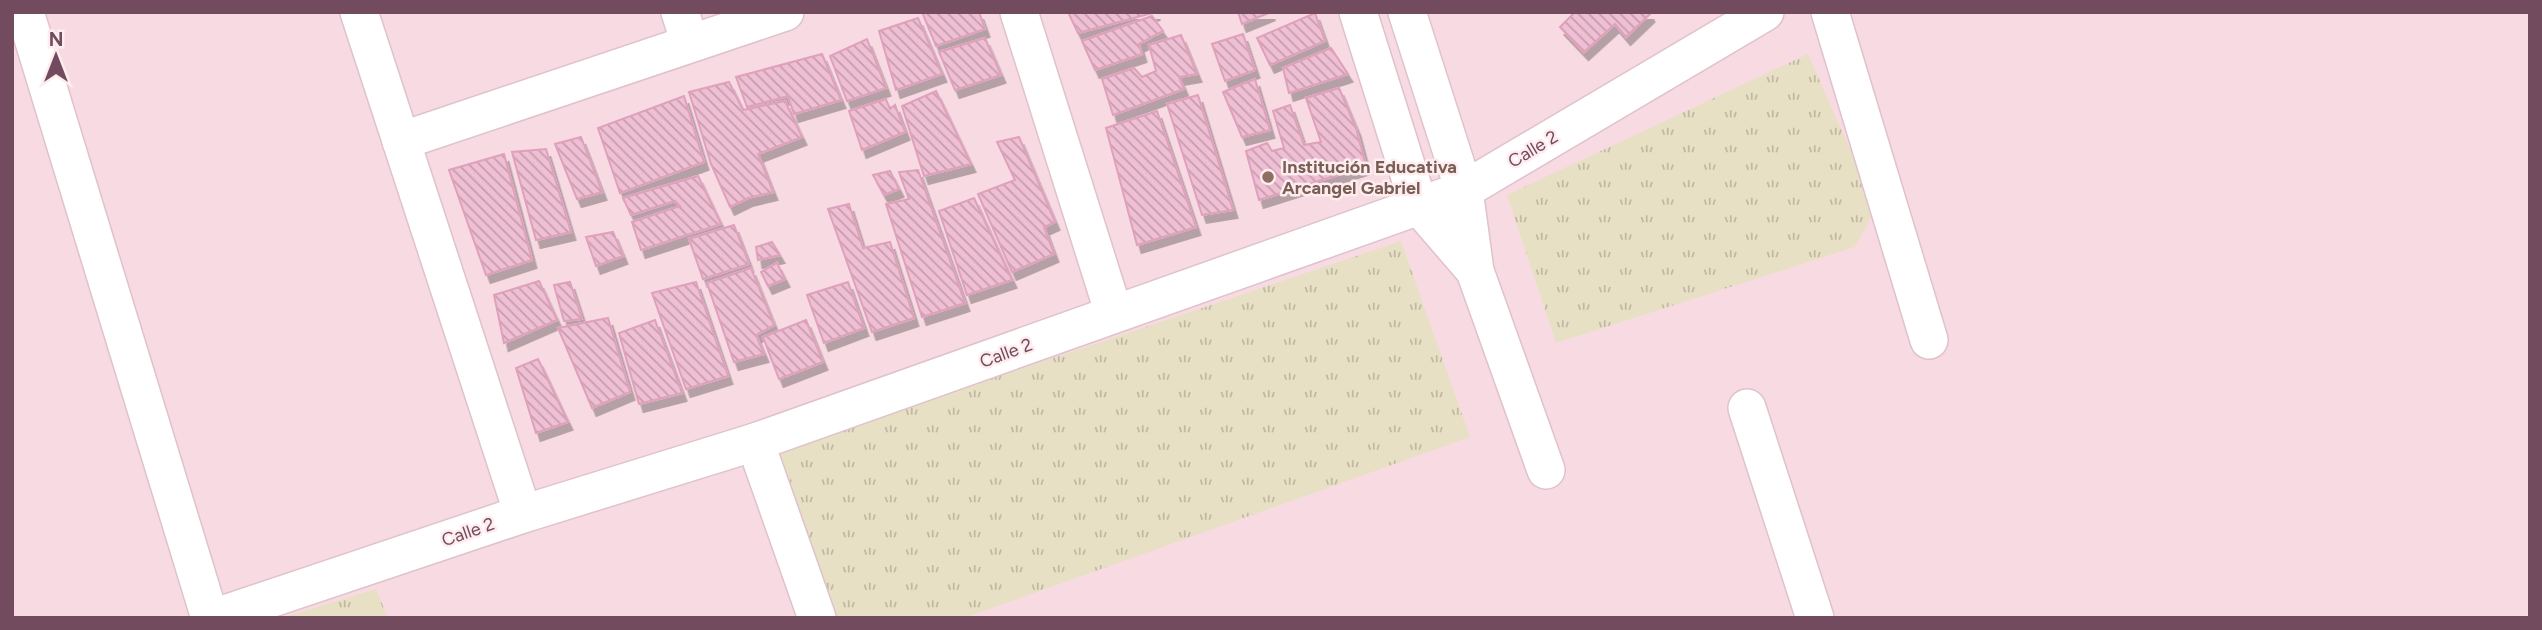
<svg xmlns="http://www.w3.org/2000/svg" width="2542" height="630" viewBox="0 0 2542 630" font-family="Figtree,sans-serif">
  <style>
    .residential { fill: #f7dae2 }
    .park { fill: url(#park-tufts) }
    .building { fill: url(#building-back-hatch); stroke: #e0a0bc; stroke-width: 2; filter: url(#shadow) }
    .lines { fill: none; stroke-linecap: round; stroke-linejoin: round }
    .minor-casing { stroke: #dfc2cc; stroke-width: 40 }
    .minor { stroke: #fff; stroke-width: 37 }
    .education-dot { fill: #8d6e63; stroke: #feecef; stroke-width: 2.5 }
    .labels { text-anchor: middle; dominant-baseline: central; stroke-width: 5; stroke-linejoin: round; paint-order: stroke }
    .street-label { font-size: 18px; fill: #724c5e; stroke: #feecef }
    .education-label { font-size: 18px; font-weight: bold; fill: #785e54; stroke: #feecef; text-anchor: start }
  </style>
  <defs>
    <pattern id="park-tufts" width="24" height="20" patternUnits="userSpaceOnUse" patternTransform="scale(1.75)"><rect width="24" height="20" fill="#e8e0c5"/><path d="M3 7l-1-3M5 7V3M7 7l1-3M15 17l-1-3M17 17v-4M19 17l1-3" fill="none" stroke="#c0b8a3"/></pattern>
    <pattern id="building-back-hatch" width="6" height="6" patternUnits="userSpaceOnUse" patternTransform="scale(1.75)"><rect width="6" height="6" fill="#efbfd3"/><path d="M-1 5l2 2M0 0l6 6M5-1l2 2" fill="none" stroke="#c69dae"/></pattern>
    <filter id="shadow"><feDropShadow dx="4.5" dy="8" stdDeviation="0" flood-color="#0004"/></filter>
  </defs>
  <rect width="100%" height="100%" fill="#fbe6ea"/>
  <!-- residential -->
  <rect class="residential" x="12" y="12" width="2518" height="606"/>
  <!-- park -->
  <g class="park">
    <path d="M1808,54L1876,208L1855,247L1556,343L1507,195Z"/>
    <path d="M1401,241L1470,437L964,618H837L777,451Z"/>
    <path d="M376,589L388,618H281Z"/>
  </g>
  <!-- building -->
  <g class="building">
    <path d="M922,12H979L985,29L936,46Z"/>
    <path d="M1068,12H1156L1078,33Z"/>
    <path d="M1238,12H1271L1242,24Z"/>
    <path d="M1575,12H1649L1650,14L1626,37L1615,24L1584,52L1560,27Z"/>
    <path d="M1315,13L1325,41L1270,65L1257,38Z"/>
    <path d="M1152,16L1163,31L1139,44L1142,54L1095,70L1082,41Z"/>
    <path d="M918,18L942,74L896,90L879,31Z"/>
    <path d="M1243,34L1255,70L1225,81L1212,44Z"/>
    <path d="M1181,35L1197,74L1179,77L1184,89L1113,115L1102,79L1134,68L1142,77L1156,71L1149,45Z"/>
    <path d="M985,38L1001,75L955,90L939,52Z"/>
    <path d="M867,39L886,88L847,101L830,56Z"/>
    <path d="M1331,48L1348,74L1289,93L1283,68Z"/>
    <path d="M822,54L841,100L794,114L788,96L747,107L736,77Z"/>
    <path d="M1255,79L1270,130L1242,137L1223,92Z"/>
    <path d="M729,82L743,110L785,101L802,137L758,154L773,192L748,198L730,207L711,164L689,92Z"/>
    <path d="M1339,88L1356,128L1366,166L1259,200L1246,151L1267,143L1272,151L1284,148L1273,111L1290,105L1304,145L1321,142L1306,98Z"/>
    <path d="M936,91L971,164L924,176L902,106Z"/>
    <path d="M1198,95L1233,210L1202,215L1167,104Z"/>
    <path d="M684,96L704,162L620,193L598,128Z"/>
    <path d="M886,99L890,109L895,105L905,132L862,150L849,111Z"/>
    <path d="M1157,111L1196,227L1137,245L1106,128Z"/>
    <path d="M581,137L602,192L577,199L555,144Z"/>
    <path d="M1019,137L1055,222L1044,227L1054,254L1012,272L978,194L1015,180L997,142Z"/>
    <path d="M546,149L571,232L536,240L512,152Z"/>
    <path d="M504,154L532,260L486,275L449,170Z"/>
    <path d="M918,170L965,303L922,317L886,204L909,199L899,172Z"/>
    <path d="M890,171L899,189L884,195L873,175Z"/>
    <path d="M698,176L721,224L641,250L632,222L680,206L675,201L631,215L623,198Z"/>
    <path d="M974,198L1012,280L967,295L939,211Z"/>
    <path d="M849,204L863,248L890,242L914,318L872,332L828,209Z"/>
    <path d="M734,225L749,264L703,279L689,239Z"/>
    <path d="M613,232L623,256L596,266L586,237Z"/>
    <path d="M772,242L780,255L758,260L756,247Z"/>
    <path d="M777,263L785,279L768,286L761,272Z"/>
    <path d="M751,268L774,325L756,335L764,354L734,362L707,283Z"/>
    <path d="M539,281L557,320L504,343L494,295Z"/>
    <path d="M570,282L582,319L564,321L554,285Z"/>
    <path d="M696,282L728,376L686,389L652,293Z"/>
    <path d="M848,282L864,328L824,343L807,295Z"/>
    <path d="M608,318L630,392L592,408L558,328Z"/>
    <path d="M655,320L682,393L639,404L619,333Z"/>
    <path d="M806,320L823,362L779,379L763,337Z"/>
    <path d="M538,359L568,422L536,433L516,368Z"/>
  </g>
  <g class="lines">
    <!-- minor casing -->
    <g class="minor-casing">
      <g id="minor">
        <path d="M25,12L210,618"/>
        <path d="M359,12L523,514"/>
        <path d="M680,12L690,43"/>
        <path d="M1019,12L1114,314"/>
        <path d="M1358,12L1419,206L1475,271"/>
        <path d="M1407,12L1464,190L1475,271L1546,470"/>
        <path d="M1830,12L1929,340"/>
        <path d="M401,141L785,12"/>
        <path d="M1747,408L1815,618"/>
        <path d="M755,442L817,618"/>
        <path d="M213,618L523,514L755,442L1464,190L1765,12"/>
      </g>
    </g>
    <!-- minor -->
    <use href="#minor" class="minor"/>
  </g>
  <!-- markers -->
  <circle class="education-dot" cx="1268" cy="177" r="7"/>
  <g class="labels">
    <!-- street labels -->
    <g class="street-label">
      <text transform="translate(1533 149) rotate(-31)">Calle 2</text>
      <text transform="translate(1006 353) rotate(-20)">Calle 2</text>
      <text transform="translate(468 532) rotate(-19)">Calle 2</text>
    </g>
    <!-- education labels -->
    <g class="education-label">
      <text x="1282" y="167">Institución Educativa<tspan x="1282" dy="21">Arcangel Gabriel</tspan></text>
    </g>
  </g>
  <!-- border -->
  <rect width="2542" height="630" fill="none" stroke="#724c5e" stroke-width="28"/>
  <!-- north arrow -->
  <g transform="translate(56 56)" stroke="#feecef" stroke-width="5" paint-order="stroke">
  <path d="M0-5L12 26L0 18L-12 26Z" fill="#724c5e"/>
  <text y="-10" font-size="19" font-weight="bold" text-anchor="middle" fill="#724c5e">N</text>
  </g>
</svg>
